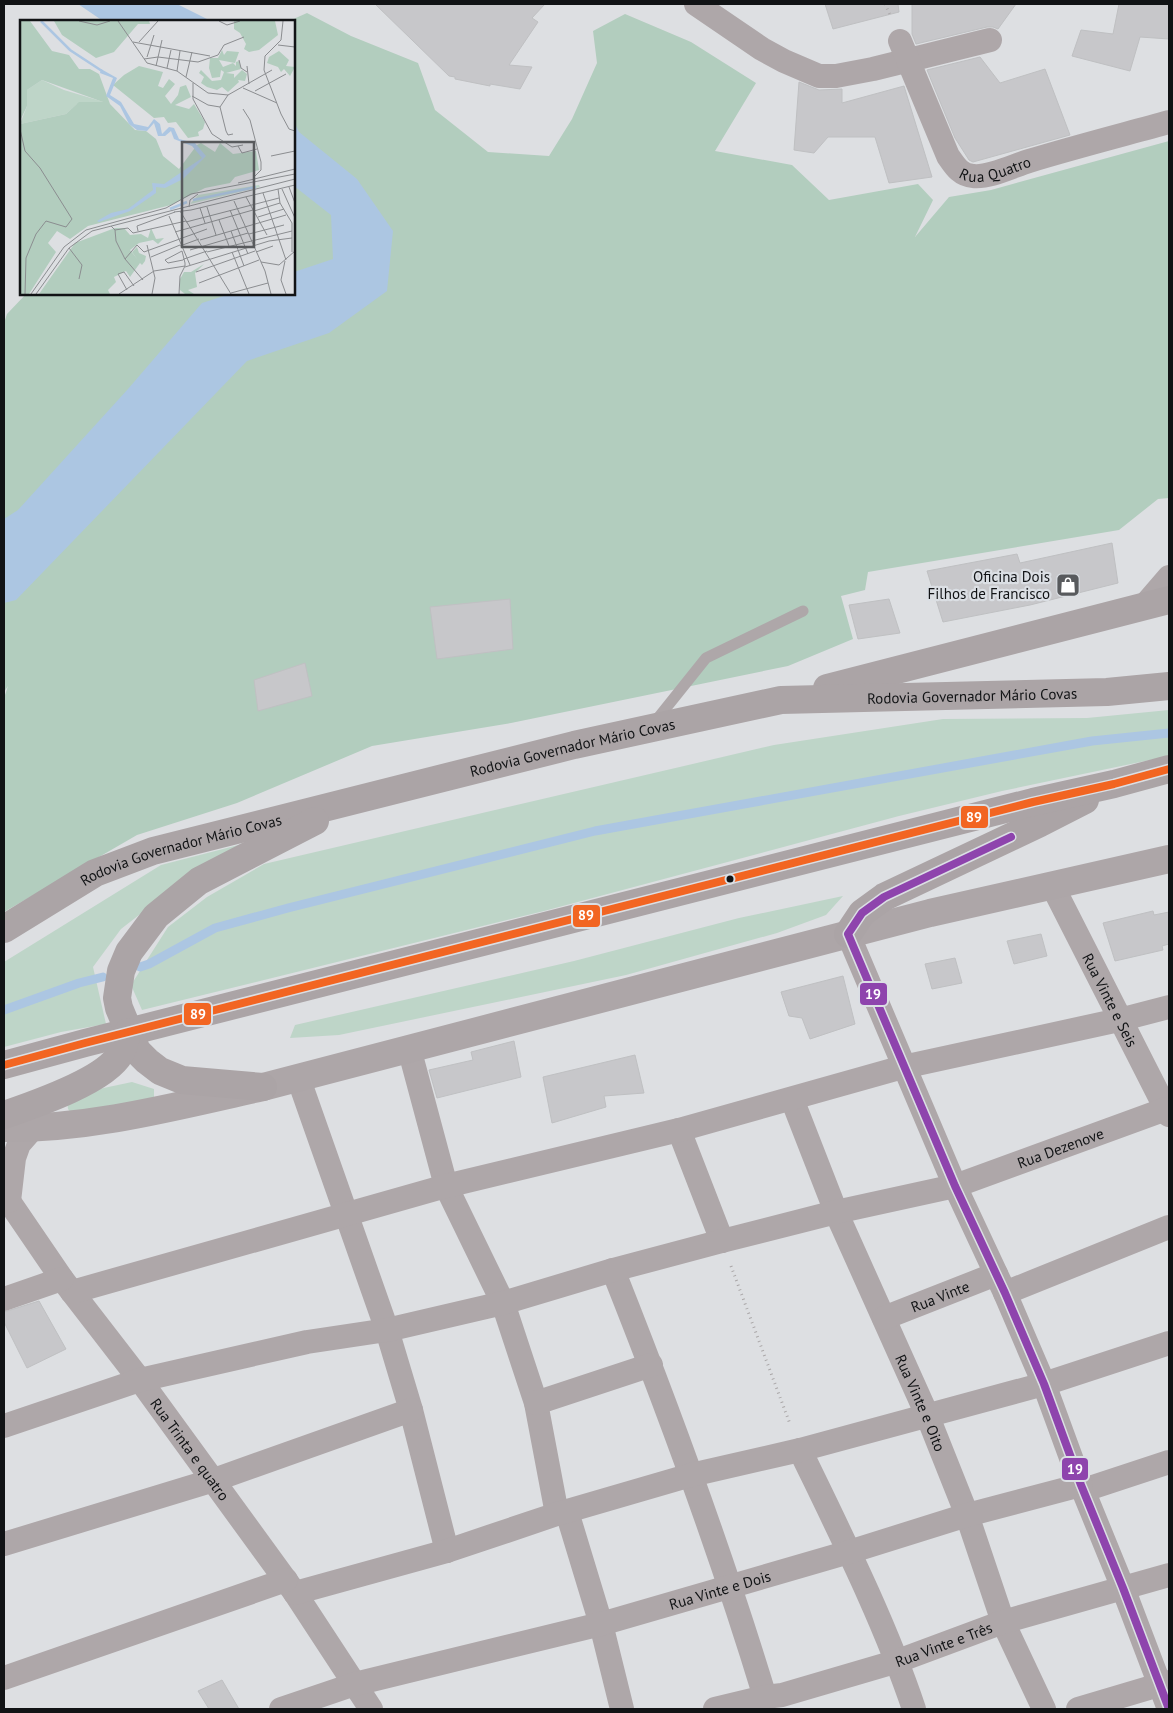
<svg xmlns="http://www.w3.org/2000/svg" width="1173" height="1713" viewBox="0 0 1173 1713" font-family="'PT Sans',sans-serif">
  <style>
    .green { fill: #bed5c8 }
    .forest { fill: #b2cdbe }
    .water { fill: #acc6e2 }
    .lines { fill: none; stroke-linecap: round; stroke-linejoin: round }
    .stream { stroke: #acc6e2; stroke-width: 9 }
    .building { fill: #c7c7ca; stroke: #bfc0c2 }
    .path { stroke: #aaa7a8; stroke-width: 3; stroke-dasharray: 1 4; stroke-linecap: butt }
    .lane { stroke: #aea7a9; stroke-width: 11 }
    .street { stroke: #aea7a9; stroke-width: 24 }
    .secondary { stroke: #ada6a8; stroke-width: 28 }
    .highway { stroke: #aba4a6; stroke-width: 28 }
    .bus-1-casing { stroke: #dbdfe4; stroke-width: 11 }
    .bus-2-casing { stroke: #dbdfe4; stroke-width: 11 }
    .bus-1 { stroke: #8e44ad; stroke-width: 8 }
    .bus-2 { stroke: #f26522; stroke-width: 8 }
    .bus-dot { fill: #111315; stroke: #dbdfe4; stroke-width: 2 }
    .labels { text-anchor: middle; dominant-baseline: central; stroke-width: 4.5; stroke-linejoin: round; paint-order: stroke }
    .street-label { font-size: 15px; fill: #111315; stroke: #dbdfe4 }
    .poi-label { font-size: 15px; fill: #111315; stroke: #dbdfe4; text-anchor: end }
    .inset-river { fill: none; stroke: #acc6e2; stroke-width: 2.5 }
    .inset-road { fill: none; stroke: #8b8d90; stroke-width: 1 }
    .view { fill: #585a5d; fill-opacity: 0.15; stroke: #585a5d; stroke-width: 2.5 }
    .inset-edge { fill: none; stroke: #111315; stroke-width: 2.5 }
    .line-badge { stroke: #dbdfe4; stroke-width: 2 }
    .badge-label { font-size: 14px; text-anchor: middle; font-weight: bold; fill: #fff }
  </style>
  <rect width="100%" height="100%" fill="#dddfe2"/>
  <!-- green -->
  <g class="green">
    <path d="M1169,710V756L1002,791L899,816L544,911L142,1010L131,985L168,927L207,897L264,864L774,745L943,719L1087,718Z"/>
    <path d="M262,839L184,880L121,929L93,967L106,1024L61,1032L4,1047V962L161,865Z"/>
    <path d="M843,896L826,915L777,933L626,975L339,1035L290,1038L295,1025L574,961L739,918Z"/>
    <path d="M132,1082L154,1089V1100L74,1116L68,1109L67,1100L99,1089Z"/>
  </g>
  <!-- forest -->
  <path class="forest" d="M307,13L351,36L418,63L435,110L488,152L549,156L572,119L597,63L593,31L625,14L691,42L756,83L715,151L792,165L829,200L918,184L933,200L915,237L949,197L991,190L1169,141V498L1158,499L1119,530L868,572L865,590L841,596L853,639L788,666L511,723L372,746L237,803L137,835L4,912V698L8,686L4,692V323L7,314L26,294H294V21H289Z"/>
  <!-- water -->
  <g class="water">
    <path d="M78,4H177L211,21H103Z"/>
    <path d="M294,122L299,132L357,179L393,231L387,291L329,333L247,361L16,600L4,603V519L18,510L128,389L202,303L230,294H294V272L333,259L331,215L294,186Z"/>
  </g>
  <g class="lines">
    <!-- stream -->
    <g class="stream">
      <path d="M140,967L149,964L215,928L288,908L595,831L1092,741L1169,733"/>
      <path d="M4,1010L79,983L103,977"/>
    </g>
  </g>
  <!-- building -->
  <g class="building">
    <path d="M375,4H545L532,18L538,22L509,65L532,67L520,89L490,84V86L455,79V77L449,76Z"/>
    <path d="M825,4H898L899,12L833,29Z"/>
    <path d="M912,4H1016L998,29L993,27H987L916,44L912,34Z"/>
    <path d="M1119,4H1169V39L1140,37L1130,71L1072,56L1081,30L1113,34Z"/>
    <path d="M980,57L1000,83L1045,69L1070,135L973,162L969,160L955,138L927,70Z"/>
    <path d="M799,82L819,90L842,89V103L904,86L932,177L889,183L875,137H828L814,153L794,150Z"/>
    <path d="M1112,543L1118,583L1030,605L943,622L927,571L1017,554L1020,563Z"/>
    <path d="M510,599L513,649L437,659L430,607Z"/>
    <path d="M889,599L900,633L858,639L849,605Z"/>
    <path d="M305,663L312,696L258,711L254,680Z"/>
    <path d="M1153,911L1154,915L1169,912V944L1162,946L1163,950L1115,961L1103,923Z"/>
    <path d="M1041,934L1047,956L1014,964L1007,941Z"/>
    <path d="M955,958L962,983L932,989L925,964Z"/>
    <path d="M843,976L855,1024L810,1039L802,1018L789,1016L781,992Z"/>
    <path d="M514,1041L521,1077L437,1098L429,1070L473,1060L471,1052Z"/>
    <path d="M635,1055L644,1093L604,1096L606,1107L552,1123L543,1077Z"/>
    <path d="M39,1301L66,1349L27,1368L4,1322V1312Z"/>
    <path d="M222,1680L239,1709H209L198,1691Z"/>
  </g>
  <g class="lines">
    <!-- path -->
    <g class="path">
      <path d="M885,4L891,17"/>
      <path d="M731,1266L790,1424"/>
    </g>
    <!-- lane -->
    <path class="lane" d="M654,723L706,658L803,611"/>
    <!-- street -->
    <g class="street">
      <path d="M696,4L762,49L784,61L819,76H836L873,69L990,40"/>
      <path id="s1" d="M900,41L948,156C955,166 960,175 973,176C989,178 1013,166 1029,161C1075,147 1122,135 1169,122"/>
      <path d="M1144,606L1169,577"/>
      <path id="s2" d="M1052,885L1169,1115"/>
      <path d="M848,934L955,1186L1005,1293L1044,1384L1081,1485L1123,1588L1169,1709"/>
      <path d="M409,1048L446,1186L503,1303L536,1403L557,1514"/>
      <path d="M298,1077L387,1330L411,1410L447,1551"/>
      <path id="s3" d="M792,1099L836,1212L928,1417L967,1515L1003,1622L1044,1709"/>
      <path d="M679,1130L722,1241"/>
      <path id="s4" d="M4,1194L62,1279L140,1380L295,1593L371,1709"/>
      <path d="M9,1201L14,1158L19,1144L33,1128"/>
      <path d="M613,1270C669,1411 721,1552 765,1697"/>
      <path d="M72,1292L446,1186L679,1130L903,1067L1119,1020L1169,1007"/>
      <path d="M1005,1293L1169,1227"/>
      <path d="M4,1299L62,1279"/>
      <path id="s5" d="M884,1318L996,1274"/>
      <path d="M536,1403L651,1365"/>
      <path id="s6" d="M4,1426L140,1380L307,1342L387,1330L503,1303L613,1270L722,1241L836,1212L955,1186L1166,1109"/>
      <path d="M800,1450C841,1535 884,1620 914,1709"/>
      <path d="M1084,1490L1169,1462"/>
      <path d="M567,1512L601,1624L622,1709"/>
      <path d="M4,1544L214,1480L411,1410"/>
      <path d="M295,1593L447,1551L557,1514L691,1475L800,1450L1044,1384L1169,1343"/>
      <path d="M4,1678L286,1580"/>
      <path id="s7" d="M281,1709L355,1684L601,1624L849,1552L967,1515L1081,1485"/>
      <path id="s8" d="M715,1709L765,1697L782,1695L898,1661L1003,1622L1169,1575"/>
      <path d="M1078,1709L1169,1682"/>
    </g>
    <!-- secondary -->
    <path class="secondary" d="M4,1128C92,1129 177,1106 263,1087L930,913L1169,859"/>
    <!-- highway -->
    <g class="highway">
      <path d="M827,688L1169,600"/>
      <path id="s9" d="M4,929L95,873L153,851L574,745L781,700L1107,692L1169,686"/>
      <path d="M848,934L862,913L884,897L1040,823L1085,800"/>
      <path d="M4,1065L85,1043L1033,802L1114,784L1169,769"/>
      <path d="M263,1087L182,1080L160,1071L147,1061L137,1051L119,1008L117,998L121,971L129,952L156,916L199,881L315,821"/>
      <path d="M4,1115C33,1105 105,1081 120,1054C124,1048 125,1039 128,1032"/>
    </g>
    <!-- bus-1 casing -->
    <g class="bus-1-casing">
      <path id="bus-1" d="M1011,837L884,897L862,913L848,934L955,1186L1005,1293L1044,1384L1081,1485L1123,1588L1169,1709"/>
    </g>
    <!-- bus-2 casing -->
    <g class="bus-2-casing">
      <path id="bus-2" d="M4,1065L85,1043L1033,802L1114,784L1169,769"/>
    </g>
    <!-- bus-1 -->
    <use href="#bus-1" class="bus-1"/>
    <!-- bus-2 -->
    <use href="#bus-2" class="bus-2"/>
  </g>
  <!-- icons -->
  <defs>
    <g id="shop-square" transform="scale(1.25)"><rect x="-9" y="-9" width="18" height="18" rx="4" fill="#585a5d" stroke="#dbdfe4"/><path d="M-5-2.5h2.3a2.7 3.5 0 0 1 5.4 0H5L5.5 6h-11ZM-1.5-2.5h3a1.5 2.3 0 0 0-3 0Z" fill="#fff"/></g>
  </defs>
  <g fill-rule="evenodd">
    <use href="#shop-square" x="1068" y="585"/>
  </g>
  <!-- markers -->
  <circle class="bus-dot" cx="730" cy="879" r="4.5"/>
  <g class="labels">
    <!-- street labels -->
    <g class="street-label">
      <text stroke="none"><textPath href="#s1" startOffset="181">Rua Quatro</textPath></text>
      <text stroke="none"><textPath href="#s9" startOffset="1006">Rodovia Governador Mário Covas</textPath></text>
      <text stroke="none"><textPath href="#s9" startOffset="601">Rodovia Governador Mário Covas</textPath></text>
      <text stroke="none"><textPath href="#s9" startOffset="196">Rodovia Governador Mário Covas</textPath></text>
      <text stroke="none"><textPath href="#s2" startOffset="129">Rua Vinte e Seis</textPath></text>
      <text stroke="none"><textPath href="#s6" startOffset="1094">Rua Dezenove</textPath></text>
      <text stroke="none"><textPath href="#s5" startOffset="60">Rua Vinte</textPath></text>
      <text stroke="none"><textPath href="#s3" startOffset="330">Rua Vinte e Oito</textPath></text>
      <text stroke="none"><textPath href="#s4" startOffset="316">Rua Trinta e quatro</textPath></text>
      <text stroke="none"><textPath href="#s7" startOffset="455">Rua Vinte e Dois</textPath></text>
      <text stroke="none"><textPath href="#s8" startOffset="238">Rua Vinte e Três</textPath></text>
    </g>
    <!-- poi labels -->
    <g class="poi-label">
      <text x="1050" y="576">Oficina Dois<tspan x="1050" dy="17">Filhos de Francisco</tspan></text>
    </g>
  </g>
  <!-- overview -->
  <g transform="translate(20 20)">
    <rect width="275" height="275" fill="#dddfe2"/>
    <path d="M22,60L44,70L84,82L57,84L46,94L0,104L7,86V70ZM239,165L240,167L170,184L178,175Z" fill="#bed5c8"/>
    <path d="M0,1H10L32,31L49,35L59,49H70L79,54L90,84L115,110L126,111L136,119L143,136L159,149L177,125L181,123L195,132L200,123L213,134L236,131L239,150L215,157L210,163L185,168L151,185L68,206L50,219L37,211L28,223L36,232L9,274H0V104L46,94L59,82H83L22,60L7,70V86L0,101ZM34,1H129L130,4H118L94,32L76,38L42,15ZM214,1H255L258,15L239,30L229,32L224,29L226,24L220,13L214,9ZM202,30L204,35L207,31L219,32L215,43L199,40L203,47L213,43L216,46V42L219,41L221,49L206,53L214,54V58L222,50L227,54L225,61L218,60L219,62L208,72L202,67L197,70L187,67L181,63L184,57L179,53L181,50L192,61L201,60L204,52L201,50L200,57L192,58L189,48L190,38H198ZM259,31L269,40L266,46L275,47L270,56L264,49L261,52L258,47L247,43L249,37ZM119,46L143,52L138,66L143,68L149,59L155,64L145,76L151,84L158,75L160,67L166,65L171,77L155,85L169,89L174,84L185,102L183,109L178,112L179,116L168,118L156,102L148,103L144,97L134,98L93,65L104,55ZM95,208H104L110,215L121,214L128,218L131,208L136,219L144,218L138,224L133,220L119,223L110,230L118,240L112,232L117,227L119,233L126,236L125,241L122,245L120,243L110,257L106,251L94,257L96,262L88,270L90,274H19L55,223ZM184,244L175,253L177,267L168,270L174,274H165L160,270V259L164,252H171Z" fill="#b2cdbe"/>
    <path d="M81,49L97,58L90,75L101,82L114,104L128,107L134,99L140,104L142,114L149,107L154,108L159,119L175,123L186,136L163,159L145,168L136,167V173L110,191L79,202L77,201L91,193L108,189L133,170L132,163L144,164L182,138L172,126L154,119L151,111L145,116H138L134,103L127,111L117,110L109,104L100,86L86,76L93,58L80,53Z" fill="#acc6e2"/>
    <path class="inset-river" d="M21,1L50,30L82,51M173,180L236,167M150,189L167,182"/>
    <path class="inset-road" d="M59,1L77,5L90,1M98,1L127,43L157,51L188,73L208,75M199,1L207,5L220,1M263,1L261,20L245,36L244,50L261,94L269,109L275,111M113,22L190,36M119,22L138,1M258,25L275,27M127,37L134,15M124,39L138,37L178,42L198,35L204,25L224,17M219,40L221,48L227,52M136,46L142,20M227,46L229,64M147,48L151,30M157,51L160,31M166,57L172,32M173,63V79L192,114L212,127L223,125M223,68L257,83M235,71L266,54M172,76L188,85L200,87M223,89L230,100L241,142V150L233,158M0,109L5,131L20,148L52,199L46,207L26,201L16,214L6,238L5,274M213,114L208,115L206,111L200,87L208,75L252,50M218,126L222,133L237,129M251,136L275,131M218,163L275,149M269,167L275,183M258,169L260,183L272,203V232M262,169L275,198M243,173L266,240M226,177L247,215M214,181L245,251L251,274M169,187L170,180L178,174M187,187L196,215M180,188L185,203M210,190L228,234M160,191L211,274M234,191L260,183M154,192L171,190L275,165M149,196L170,245M238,197L264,189M199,200L209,226M166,202L259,178M91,206L95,210L108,208L113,213L166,201M95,210L96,221L105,239L123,260M118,211L117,206L155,192M211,211L224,246M155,212L233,190M229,214L264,205M180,220L266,195M127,225L135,258L132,274M160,226L179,219M49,228L62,245L59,259M170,230L228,213M187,232L272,211M212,232L229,274M236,232L253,226M131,237L160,225M105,239L117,225L124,232L187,209M265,241L261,260L266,274M241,242L259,245L275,231M165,247L249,221L272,218M176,252L235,231M179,263L239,240M107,270L98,254L104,252L114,266M211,273L248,263M11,274L44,227L66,210L146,188L171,174L275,154M16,274L49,228L72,211L275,159M99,274L134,251L165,246M159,274L160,256L165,246V243L162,231L145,240L148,243L163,240L164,239L167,238L187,231"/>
    <path class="view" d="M162,122H234V227H162Z"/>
    <rect width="275" height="275" class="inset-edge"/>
  </g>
  <g class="line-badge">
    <rect x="960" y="805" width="29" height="24" rx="5" fill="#f26522"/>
    <rect x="572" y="904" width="29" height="24" rx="5" fill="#f26522"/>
    <rect x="859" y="982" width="29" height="24" rx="5" fill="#8e44ad"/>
    <rect x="183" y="1002" width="29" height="24" rx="5" fill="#f26522"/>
    <rect x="1061" y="1457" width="28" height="24" rx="5" fill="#8e44ad"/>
  </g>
  <g class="badge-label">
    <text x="974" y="822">89</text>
    <text x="586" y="920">89</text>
    <text x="873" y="999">19</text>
    <text x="198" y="1019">89</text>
    <text x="1075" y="1474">19</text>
  </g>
  <!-- border -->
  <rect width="1173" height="1713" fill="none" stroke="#111315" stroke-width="10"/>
</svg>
